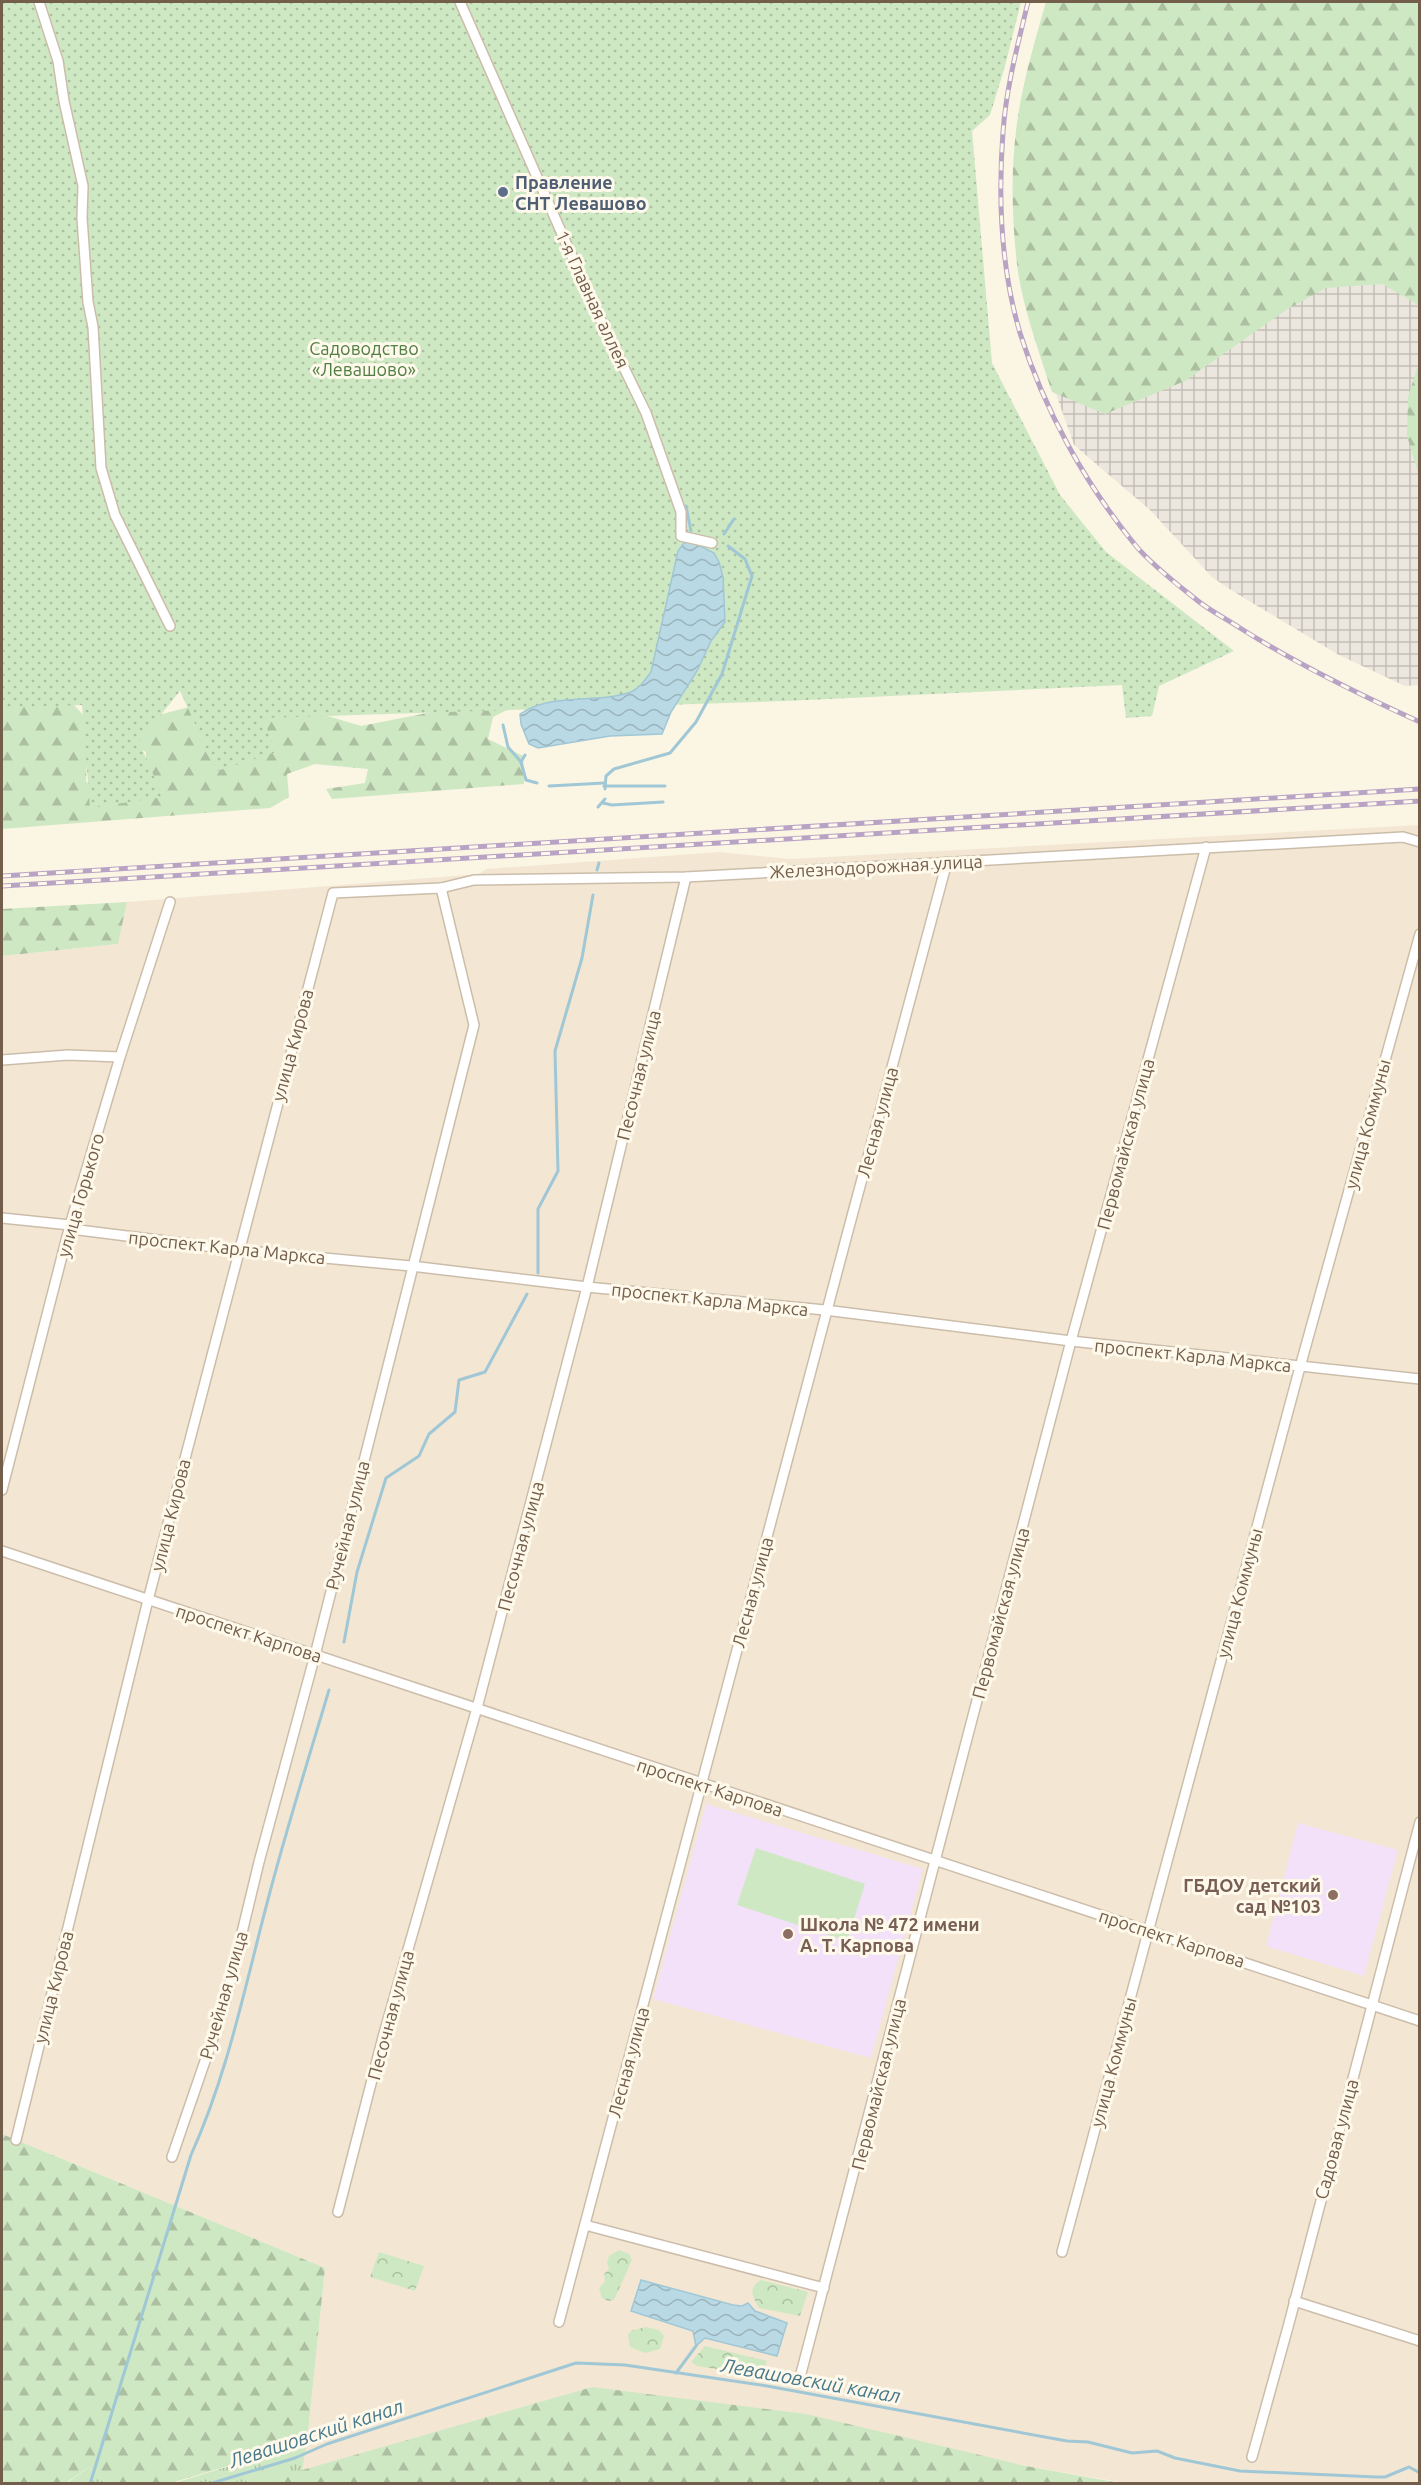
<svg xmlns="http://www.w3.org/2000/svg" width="1421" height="2485" viewBox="0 0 1421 2485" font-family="Ubuntu,sans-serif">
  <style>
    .residential { fill: #f3e7d3 }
    .industrial { fill: url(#industrial-grid) }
    .education { fill: #f2e1f8 }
    .grass { fill: url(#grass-tufts) }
    .forest { fill: url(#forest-firs) }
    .park { fill: url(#park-crowns) }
    .garden { fill: url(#garden-dots) }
    .pitch { fill: #cee8c3 }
    .water { fill: url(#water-waves); stroke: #a0c7d6; stroke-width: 1.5 }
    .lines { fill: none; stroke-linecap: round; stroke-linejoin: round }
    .stream { stroke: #a0c7d6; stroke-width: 3 }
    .street-casing { stroke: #ccbdab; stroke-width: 12 }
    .street { stroke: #fff; stroke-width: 9 }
    .rail-casing { stroke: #b9a3c4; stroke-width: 5 }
    .rail { stroke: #fef9ea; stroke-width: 3; stroke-dasharray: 9; stroke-linecap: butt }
    .service-dot { fill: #5c6f8a; stroke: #fef9ea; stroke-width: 2 }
    .education-dot { fill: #8d6e63; stroke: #fef9ea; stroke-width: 2 }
    .labels { text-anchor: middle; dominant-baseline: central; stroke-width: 6; stroke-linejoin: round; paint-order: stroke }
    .service-label { font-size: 18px; font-weight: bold; fill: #4e5e75; stroke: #fef9ea; text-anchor: start }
    .street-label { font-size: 18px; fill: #735d4b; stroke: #fef9ea }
    .park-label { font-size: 18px; fill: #517e45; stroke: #fef9ea }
    .education-label { font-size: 18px; font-weight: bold; fill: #785e54; stroke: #fef9ea; text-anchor: end }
    .water-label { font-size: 20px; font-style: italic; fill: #48798c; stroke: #fef9ea }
  </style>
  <defs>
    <pattern id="industrial-grid" width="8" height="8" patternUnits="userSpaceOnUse" patternTransform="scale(1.5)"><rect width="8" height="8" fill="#ebe6de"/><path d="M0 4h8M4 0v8" fill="none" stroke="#c3beb6"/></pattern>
    <pattern id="grass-tufts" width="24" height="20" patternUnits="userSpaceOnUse" patternTransform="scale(1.5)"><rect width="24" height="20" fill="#cee8c3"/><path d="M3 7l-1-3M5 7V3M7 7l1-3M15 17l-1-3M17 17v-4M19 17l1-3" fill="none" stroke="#acbfa0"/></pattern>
    <pattern id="forest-firs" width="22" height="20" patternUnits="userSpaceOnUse" patternTransform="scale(1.5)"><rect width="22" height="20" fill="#cee8c3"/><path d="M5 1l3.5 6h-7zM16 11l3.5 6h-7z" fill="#acbfa0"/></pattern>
    <pattern id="park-crowns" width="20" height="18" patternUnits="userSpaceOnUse" patternTransform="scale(1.5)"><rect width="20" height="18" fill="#cee8c3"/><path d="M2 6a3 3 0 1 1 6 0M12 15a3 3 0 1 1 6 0" fill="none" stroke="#acbfa0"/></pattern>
    <pattern id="garden-dots" width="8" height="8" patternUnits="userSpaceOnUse" patternTransform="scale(1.5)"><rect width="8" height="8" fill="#cee8c3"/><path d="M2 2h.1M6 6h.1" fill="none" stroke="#acbfa0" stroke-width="1.8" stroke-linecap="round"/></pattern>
    <pattern id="water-waves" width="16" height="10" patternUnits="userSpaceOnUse" patternTransform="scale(1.5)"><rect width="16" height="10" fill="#b9d9e4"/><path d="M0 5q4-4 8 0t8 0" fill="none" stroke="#9bb3bb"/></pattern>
  </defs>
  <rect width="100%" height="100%" fill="#fbf5e4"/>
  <!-- residential -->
  <path class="residential" d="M1419,825V2483H1125L1026,2466L922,2442L592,2387L302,2471L307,2442L325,2268L2,2134V956L118,944L127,902L479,874L486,869L720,852L789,859Z"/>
  <!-- industrial -->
  <path class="industrial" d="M1350,266L1419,298V685L1405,686L1339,655L1231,590L1212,577L1150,510L1074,445L1044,360Z"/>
  <!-- education -->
  <g class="education">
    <path d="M706,1804L923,1869L871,2058L653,1999Z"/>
    <path d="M1298,1823L1398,1850L1364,1976L1266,1946Z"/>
  </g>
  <!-- grass -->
  <g class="grass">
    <path d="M307,2442L302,2471L257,2483L171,2484Z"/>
    <path d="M89,2467L106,2483L66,2484Z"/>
  </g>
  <!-- forest -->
  <g class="forest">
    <path d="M1046,2H1419V313L1417,304L1382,284L1326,288L1286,310L1185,381L1105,414L1052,392C1038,348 1020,301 1016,255C1012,215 1011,171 1016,131C1021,87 1034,44 1046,2Z"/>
    <path d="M1419,362H1420L1419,476L1407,436L1408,397Z"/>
    <path d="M541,693L493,717L488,739L523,756L524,784L332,799L326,789L365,783L368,769L315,764L287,774L289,797L270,808L2,829V700L73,704L89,721L86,781L98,795L144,788L146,752L129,743L124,724L193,706L231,711H311L361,726L422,714L474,701Z"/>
    <path d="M127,902L118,944L2,956V909Z"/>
    <path d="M2,2134L325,2268L307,2442L171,2483H106L89,2467L66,2483H2Z"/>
    <path d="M592,2387L806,2414L1026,2466L1120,2483H257Z"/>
  </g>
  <!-- park -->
  <g class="park">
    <path d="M619,2250L629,2254L632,2260L614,2300L608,2301L602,2298L599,2288L605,2282L604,2274L609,2269L607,2263L609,2256Z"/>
    <path d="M379,2252L424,2266L415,2291L370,2277Z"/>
    <path d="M761,2280L808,2292L800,2316L759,2308C752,2297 748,2287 761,2280Z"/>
    <path d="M645,2327L659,2330L664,2336L660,2349L645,2353L630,2347L628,2335L631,2331Z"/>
    <path d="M705,2346L767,2361L762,2376L697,2366L691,2362Z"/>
  </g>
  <!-- garden -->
  <path class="garden" d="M2,2H1021L1005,66L990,115L972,131L992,363L1060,495L1106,552L1234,651L1159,686L1152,716L1126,718L1122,685L786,701L263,718L276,752L217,771L180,691L139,742L163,797L90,808L82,705L2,708Z"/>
  <!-- pitch -->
  <path class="pitch" d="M756,1848L865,1884L847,1941L737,1905Z"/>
  <!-- water -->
  <g class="water">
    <path d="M690,541L714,553L719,562L723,577L725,622L711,641L697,671L671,712L662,734L610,736L538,748L529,744L521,724L520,714C552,692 597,704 631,692C640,688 645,680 651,672L678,551L684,543Z"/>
    <path d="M641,2280L733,2305L742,2306L748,2303L755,2311L787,2323L777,2356L705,2338L696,2346L693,2331L631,2311Z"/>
  </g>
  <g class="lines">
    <!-- stream -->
    <g class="stream">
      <path d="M686,506L691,531"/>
      <path d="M724,534L734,519"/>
      <path d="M503,725L508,747L521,762"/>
      <path d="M525,755L521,762L526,780L537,783"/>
      <path d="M549,786L604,783"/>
      <path d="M604,786H665"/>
      <path d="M605,789L606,776L614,769L670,753L696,722L722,674L752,576L745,559L728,546"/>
      <path d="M603,803L612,805L663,802"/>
      <path d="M598,807L605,799"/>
      <path d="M597,870L599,863"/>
      <path d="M538,1273V1209L558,1171L555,1051L582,958L593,895"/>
      <path d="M344,1642L357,1572L386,1478L419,1456L429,1434L455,1412L459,1380L485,1372L527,1294"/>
      <path d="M676,2373L696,2346"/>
      <path d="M90,2484L191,2155C229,2071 246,1981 270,1892C288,1824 309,1757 329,1690"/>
      <path d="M209,2484L295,2458L327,2444L576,2363L625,2365L767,2386L1067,2441L1088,2442L1132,2453L1157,2451L1175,2458L1240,2471L1376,2477H1385L1409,2467L1420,2473"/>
    </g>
    <!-- street casing -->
    <g class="street-casing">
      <g id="street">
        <path d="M39,2L58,61L64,101L83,186L82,218L88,302L93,327L101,468L115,515L170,626"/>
        <path d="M460,2L592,302L646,413L681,512V536L712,543"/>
        <path d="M2,1060L68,1055L120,1057"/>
        <path d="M2,1218L70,1225L79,1230L238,1250L411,1266L587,1287L825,1310L1071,1341L1420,1379"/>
        <path d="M2,1490L70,1225L120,1057L170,902"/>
        <path d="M2,1551L1420,2021"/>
        <path d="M16,2140L148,1600L333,893L441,888L474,880L686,877L1403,837L1420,842"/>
        <path d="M172,2157L225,2003L259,1862L315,1655L474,1025L441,888"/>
        <path d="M338,2212L383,2037L477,1708L587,1287L686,877"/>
        <path d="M585,2225L824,2288"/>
        <path d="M1062,2252L1300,1367L1420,934"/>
        <path d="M1294,2301L1420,2341"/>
        <path d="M559,2322C690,1836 815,1348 947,862"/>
        <path d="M799,2381L1071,1341L1206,847"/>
        <path d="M1252,2457L1288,2327L1420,1822"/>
      </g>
    </g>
    <!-- street -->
    <use href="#street" class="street"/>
    <!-- rail casing -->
    <g class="rail-casing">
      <g id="rail">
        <path d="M1028,2C1018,44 1006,88 1003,132C998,198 1001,269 1020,333C1044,409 1085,484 1136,546C1152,565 1178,585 1198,601C1211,611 1226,619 1240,628C1297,664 1358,694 1420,722"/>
        <path d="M2,876L1420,789"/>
        <path d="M2,886L1420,801"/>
      </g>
    </g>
    <!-- rail -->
    <use href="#rail" class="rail"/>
  </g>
  <!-- markers -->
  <circle class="service-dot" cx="503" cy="192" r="6"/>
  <g class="education-dot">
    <circle cx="1333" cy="1895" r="6"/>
    <circle cx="788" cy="1934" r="6"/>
  </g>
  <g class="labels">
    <!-- service labels -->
    <g class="service-label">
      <text x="515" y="182">Правление<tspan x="515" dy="21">СНТ Левашово</tspan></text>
    </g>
    <!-- street labels -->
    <g class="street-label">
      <text transform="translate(593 299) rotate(65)">1-я Главная аллея</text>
      <text transform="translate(876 866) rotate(-3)">Железнодорожная улица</text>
      <text transform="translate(292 1045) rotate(-75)">улица Кирова</text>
      <text transform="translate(638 1075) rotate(-76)">Песочная улица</text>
      <text transform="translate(877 1122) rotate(-75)">Лесная улица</text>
      <text transform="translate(1367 1124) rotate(-75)">улица Коммуны</text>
      <text transform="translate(1125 1144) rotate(-75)">Первомайская улица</text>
      <text transform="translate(80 1195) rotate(-74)">улица Горького</text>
      <text transform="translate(227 1247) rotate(6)">проспект Карла Маркса</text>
      <text transform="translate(710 1299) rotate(6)">проспект Карла Маркса</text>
      <text transform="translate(1193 1355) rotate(6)">проспект Карла Маркса</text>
      <text transform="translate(170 1515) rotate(-76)">улица Кирова</text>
      <text transform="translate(347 1525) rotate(-76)">Ручейная улица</text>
      <text transform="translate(520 1546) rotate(-75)">Песочная улица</text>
      <text transform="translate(752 1592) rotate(-75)">Лесная улица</text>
      <text transform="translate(1239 1593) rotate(-75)">улица Коммуны</text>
      <text transform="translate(1000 1613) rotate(-75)">Первомайская улица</text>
      <text transform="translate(249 1633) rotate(18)">проспект Карпова</text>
      <text transform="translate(710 1787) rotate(18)">проспект Карпова</text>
      <text transform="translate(1172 1938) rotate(18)">проспект Карпова</text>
      <text transform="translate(53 1987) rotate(-76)">улица Кирова</text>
      <text transform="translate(223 1995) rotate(-74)">Ручейная улица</text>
      <text transform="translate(390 2015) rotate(-75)">Песочная улица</text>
      <text transform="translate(628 2062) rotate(-75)">Лесная улица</text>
      <text transform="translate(1113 2062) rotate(-75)">улица Коммуны</text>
      <text transform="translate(878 2084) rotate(-76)">Первомайская улица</text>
      <text transform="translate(1336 2139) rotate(-75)">Садовая улица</text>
    </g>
    <!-- park labels -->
    <g class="park-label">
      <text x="364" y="348">Садоводство<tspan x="364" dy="21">«Левашово»</tspan></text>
    </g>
    <!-- education labels -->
    <g class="education-label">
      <text x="1321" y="1885">ГБДОУ детский<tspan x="1321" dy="21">сад №103</tspan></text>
      <text x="800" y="1924" text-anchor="start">Школа № 472 имени<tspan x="800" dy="21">А. Т. Карпова</tspan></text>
    </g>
    <!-- water labels -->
    <g class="water-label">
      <text transform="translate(811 2380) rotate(10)">Левашовский канал</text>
      <text transform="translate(316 2433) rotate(-18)">Левашовский канал</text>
    </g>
  </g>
  <!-- border -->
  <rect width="1421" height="2485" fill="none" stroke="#735d4b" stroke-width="6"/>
</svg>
